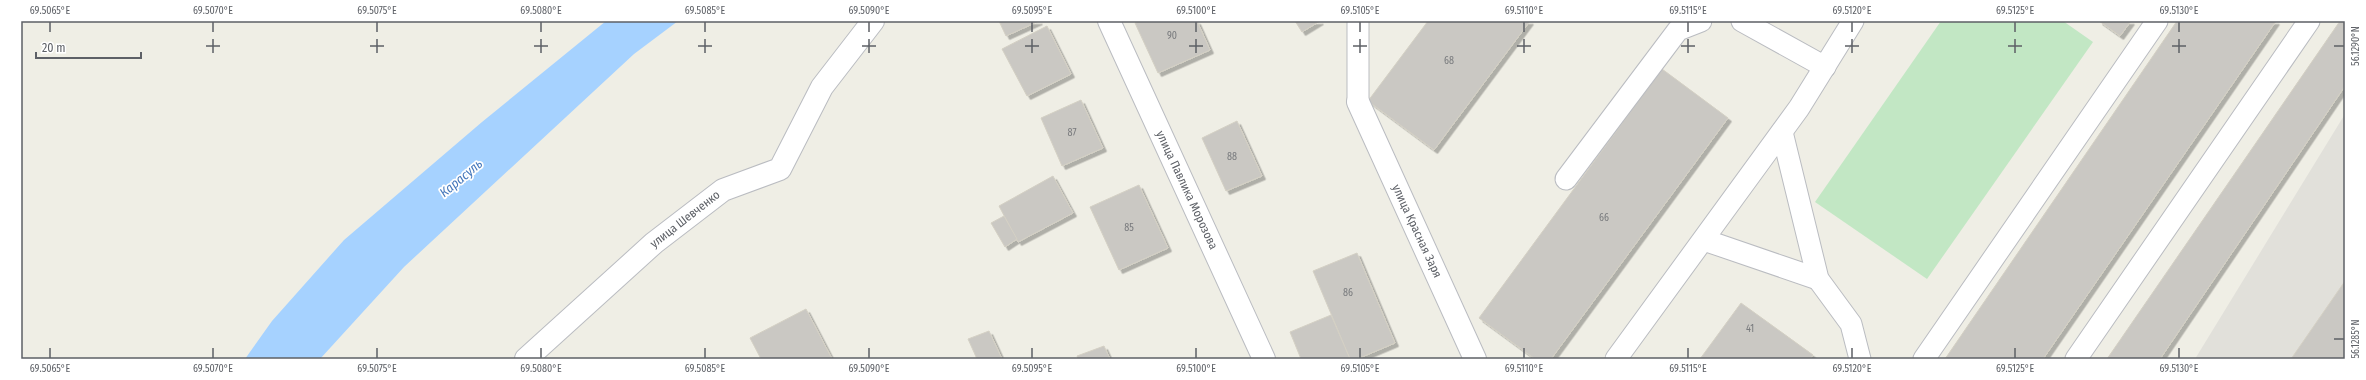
<svg xmlns="http://www.w3.org/2000/svg" width="2366" height="380" viewBox="0 0 2366 380" font-family="'Fira Sans Condensed',sans-serif">
  <style>
    .industrial { fill: #e1e0da }
    .green { fill: #c2e7c4 }
    .water { fill: #a6d2ff }
    .building { fill: #cac8c3; stroke: #d4d0c4; filter: url(#shadow) }
    .lines { fill: none; stroke-linecap: round; stroke-linejoin: round }
    .service-casing { stroke: #babcc1; stroke-width: 23 }
    .minor-casing { stroke: #babcc1; stroke-width: 24 }
    .service { stroke: #fff; stroke-width: 21 }
    .minor { stroke: #fff; stroke-width: 22 }
    .ticks { fill: none; stroke: #5d6066; stroke-width: 1.5 }
    .labels { text-anchor: middle; dominant-baseline: central; stroke-width: 3.5; stroke-linejoin: round; paint-order: stroke }
    .number-label { font-size: 10px; fill: #787a7d }
    .street-label { font-size: 12px; fill: #5d6066; stroke: #fff }
    .water-label { font-size: 13px; font-style: italic; fill: #47b; stroke: #fff }
    .neatline { fill: none; stroke: #5d6066; stroke-width: 1.5 }
    .ticks-label { font-size: 10px; text-anchor: middle; fill: #5d6066 }
  </style>
  <defs>
    <filter id="shadow"><feDropShadow dx="3.5" dy="3.5" stdDeviation="0" flood-color="#0004"/></filter>
  </defs>
  <rect width="100%" height="100%" fill="#efeee5"/>
  <!-- industrial -->
  <path class="industrial" d="M2345,114V359H2195Z"/>
  <!-- green -->
  <path class="green" d="M1941,21H2063L2093,42L1927,279L1815,202Z"/>
  <!-- water -->
  <path class="water" d="M606,21H678L634,54L404,267L320,359H245L272,321L344,240L482,122Z"/>
  <!-- building -->
  <g class="building">
    <path d="M999,21H1039L1006,36Z"/>
    <path d="M1139,21H1197L1210,50L1158,73L1135,23Z"/>
    <path d="M1295,21H1320L1302,32Z"/>
    <path d="M1428,21H1530L1434,150L1368,101Z"/>
    <path d="M2099,21H2131L2120,36Z"/>
    <path d="M2177,21H2276L2043,359H1945Z"/>
    <path d="M2340,21H2345V86L2160,359H2107Z"/>
    <path d="M1047,26L1071,74L1027,96L1002,49Z"/>
    <path d="M1662,69L1728,118L1551,359H1535L1479,318Z"/>
    <path d="M1081,100L1103,148L1062,166L1041,118Z"/>
    <path d="M1237,121L1262,176L1226,191L1202,138Z"/>
    <path d="M1053,176L1073,213L1018,242L999,206Z"/>
    <path d="M1139,185L1168,248L1119,270L1090,207Z"/>
    <path d="M1004,216L1017,239L1005,247L991,223Z"/>
    <path d="M1357,253L1395,343L1357,359H1350L1313,271Z"/>
    <path d="M2345,281V359H2291Z"/>
    <path d="M1741,303L1813,355L1810,359H1700Z"/>
    <path d="M806,309L832,359H761L750,338Z"/>
    <path d="M1331,315L1350,359H1301L1290,332Z"/>
    <path d="M989,331L1002,359H977L968,339Z"/>
    <path d="M1104,346L1110,359H1078L1077,356Z"/>
  </g>
  <g class="lines">
    <!-- service casing -->
    <g class="service-casing">
      <g id="service">
        <path d="M1358,21V102"/>
        <path d="M1742,21L1825,67"/>
        <path d="M1782,132L1818,279L1851,324L1860,359"/>
        <path d="M1566,179L1678,30L1701,21"/>
        <path d="M1704,240L1818,279"/>
        <path d="M1616,359L1799,108L1853,21"/>
        <path d="M1924,359L2157,21"/>
        <path d="M2076,359L2309,21"/>
      </g>
    </g>
    <!-- minor casing -->
    <g class="minor-casing">
      <g id="minor">
        <path d="M1109,21L1264,359"/>
        <path d="M1358,102L1475,359"/>
        <path d="M526,359L654,243L723,190L780,169L822,87L873,21"/>
      </g>
    </g>
    <!-- service -->
    <use href="#service" class="service"/>
    <!-- minor -->
    <use href="#minor" class="minor"/>
  </g>
  <!-- ticks -->
  <path class="ticks" d="M50,22V32M213,22V32M377,22V32M541,22V32M705,22V32M869,22V32M1032,22V32M1196,22V32M1360,22V32M1524,22V32M1688,22V32M1852,22V32M2015,22V32M2179,22V32M213,39V53M377,39V53M541,39V53M705,39V53M869,39V53M1032,39V53M1196,39V53M1360,39V53M1524,39V53M1688,39V53M1852,39V53M2015,39V53M2179,39V53M206,46H220M370,46H384M534,46H548M698,46H712M862,46H876M1025,46H1039M1189,46H1203M1353,46H1367M1517,46H1531M1681,46H1695M1845,46H1859M2008,46H2022M2172,46H2186M2334,46H2344M2334,339H2344M50,348V358M213,348V358M377,348V358M541,348V358M705,348V358M869,348V358M1032,348V358M1196,348V358M1360,348V358M1524,348V358M1688,348V358M1852,348V358M2015,348V358M2179,348V358"/>
  <g class="labels">
    <!-- number labels -->
    <g class="number-label">
      <text x="1172" y="36">90</text>
      <text x="1449" y="61">68</text>
      <text x="1072" y="133">87</text>
      <text x="1232" y="157">88</text>
      <text x="1604" y="218">66</text>
      <text x="1129" y="228">85</text>
      <text x="1348" y="293">86</text>
      <text x="1750" y="329">41</text>
    </g>
    <!-- street labels -->
    <g class="street-label">
      <text transform="translate(1187 190) rotate(65)">улица Павлика Морозова</text>
      <text transform="translate(685 219) rotate(-38)">улица Шевченко</text>
      <text transform="translate(1417 231) rotate(65)">улица Красная Заря</text>
    </g>
    <!-- water labels -->
    <g class="water-label">
      <text transform="translate(461 178) rotate(-40)">Карасуль</text>
    </g>
  </g>
  <!-- border -->
  <rect width="2366" height="380" fill="none" stroke="#ffffff" stroke-width="44"/>
  <!-- scale -->
  <path d="M36 52v6h105v-6" fill="none" stroke="#5d6066" stroke-width="2"/>
  <text x="42" y="52" font-size="12" fill="#5d6066" stroke="#ffffff" stroke-width="3" paint-order="stroke">20 m</text>
  <rect x="22" y="22" width="2322" height="336" class="neatline"/>
  <g class="ticks-label">
    <text x="50" y="14">69.5065°E</text>
    <text x="213" y="14">69.5070°E</text>
    <text x="377" y="14">69.5075°E</text>
    <text x="541" y="14">69.5080°E</text>
    <text x="705" y="14">69.5085°E</text>
    <text x="869" y="14">69.5090°E</text>
    <text x="1032" y="14">69.5095°E</text>
    <text x="1196" y="14">69.5100°E</text>
    <text x="1360" y="14">69.5105°E</text>
    <text x="1524" y="14">69.5110°E</text>
    <text x="1688" y="14">69.5115°E</text>
    <text x="1852" y="14">69.5120°E</text>
    <text x="2015" y="14">69.5125°E</text>
    <text x="2179" y="14">69.5130°E</text>
    <text transform="translate(2355 46) rotate(-90)" y="4">56.1290°N</text>
    <text transform="translate(2355 339) rotate(-90)" y="4">56.1285°N</text>
    <text x="50" y="372">69.5065°E</text>
    <text x="213" y="372">69.5070°E</text>
    <text x="377" y="372">69.5075°E</text>
    <text x="541" y="372">69.5080°E</text>
    <text x="705" y="372">69.5085°E</text>
    <text x="869" y="372">69.5090°E</text>
    <text x="1032" y="372">69.5095°E</text>
    <text x="1196" y="372">69.5100°E</text>
    <text x="1360" y="372">69.5105°E</text>
    <text x="1524" y="372">69.5110°E</text>
    <text x="1688" y="372">69.5115°E</text>
    <text x="1852" y="372">69.5120°E</text>
    <text x="2015" y="372">69.5125°E</text>
    <text x="2179" y="372">69.5130°E</text>
  </g>
</svg>
